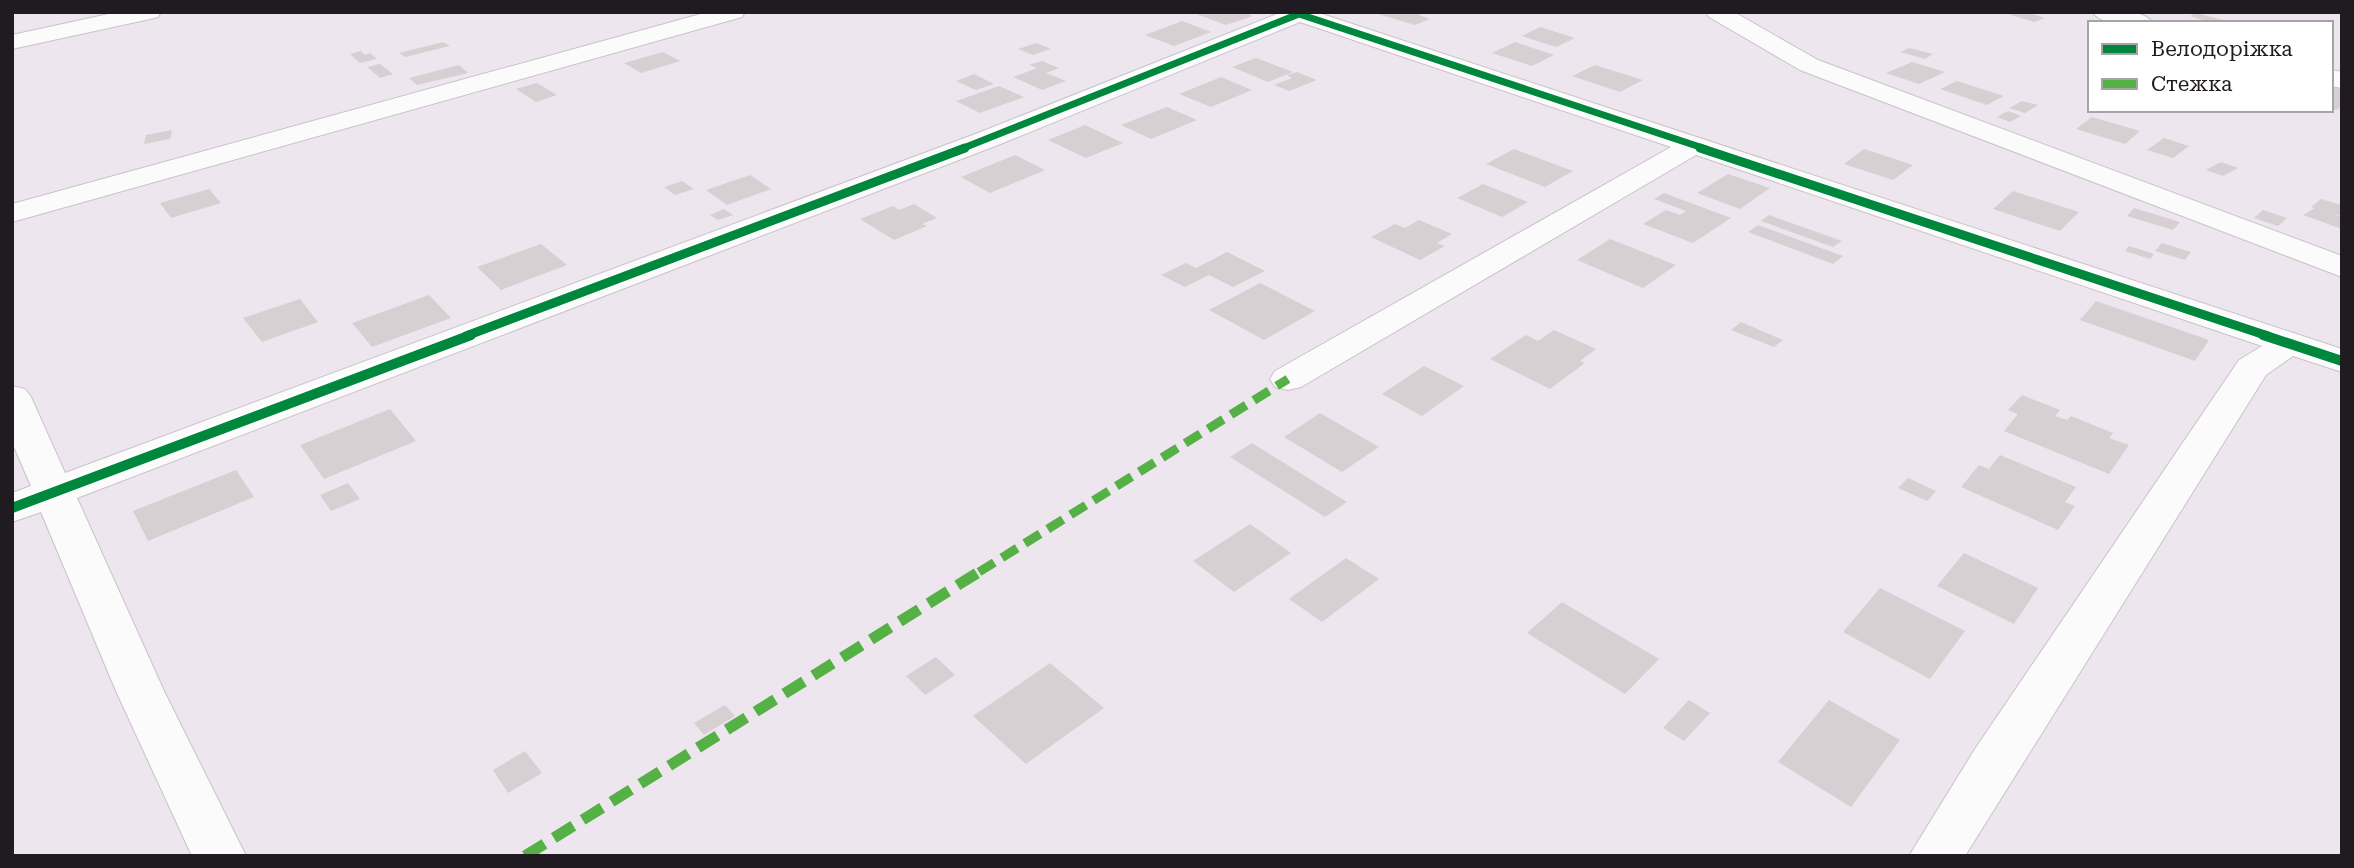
<svg xmlns="http://www.w3.org/2000/svg" width="2354" height="868" viewBox="0 0 2354 868" font-family="'Roboto Serif',serif">
  <style>
    .building { fill: #d7cfd1 }
    .lines { fill: none; stroke-linecap: round; stroke-linejoin: round }
    .minor-casing { stroke: #c8c2c9; stroke-width: 2 }
    .minor { fill: #fcfbfc; fill-rule: evenodd }
    .quiet-far1 { stroke: #55b145; stroke-width: 9; stroke-dasharray: 18 9; stroke-linecap: butt }
    .quiet { stroke: #55b145; stroke-width: 11; stroke-dasharray: 23 11; stroke-linecap: butt }
    .cycleway-far2-casing { stroke: #fff; stroke-width: 10 }
    .cycleway-far1-casing { stroke: #fff; stroke-width: 12 }
    .cycleway-casing { stroke: #fff; stroke-width: 15 }
    .cycleway-far2 { stroke: #00873e; stroke-width: 7 }
    .cycleway-far1 { stroke: #00873e; stroke-width: 9 }
    .cycleway { stroke: #00873e; stroke-width: 10 }
  </style>
  <rect width="100%" height="100%" fill="#eee6ee"/>
  <!-- building -->
  <g class="building">
    <path d="M1191,12H1244L1253,16L1226,25Z"/>
    <path d="M1371,12H1425L1419,15L1430,19L1415,25Z"/>
    <path d="M2013,12H2025L2045,18L2034,22L2008,14Z"/>
    <path d="M2196,13L2231,22V23H2202L2206,21L2190,16Z"/>
    <path d="M1182,21L1211,32L1174,46L1145,35Z"/>
    <path d="M1540,27L1575,38L1556,47L1522,36Z"/>
    <path d="M443,42L450,46L405,57L399,53Z"/>
    <path d="M1515,42L1554,55L1532,66L1492,53Z"/>
    <path d="M1036,43L1051,49L1033,55L1018,49Z"/>
    <path d="M1909,48L1933,54L1925,59L1900,52Z"/>
    <path d="M361,51L365,55L370,53L377,59L360,63L350,54Z"/>
    <path d="M663,52L680,61L641,73L624,63Z"/>
    <path d="M1256,58L1293,72L1268,82L1232,67Z"/>
    <path d="M1042,61L1059,68L1046,73L1066,81L1042,90L1013,77L1037,68L1029,65Z"/>
    <path d="M1912,62L1945,72L1919,84L1886,73Z"/>
    <path d="M380,64L393,74L380,78L367,67Z"/>
    <path d="M459,65L468,73L417,85L409,78Z"/>
    <path d="M1595,65L1643,80L1620,92L1572,76Z"/>
    <path d="M1297,72L1317,80L1289,91L1274,85L1292,78L1287,75Z"/>
    <path d="M974,74L994,84L976,90L956,81Z"/>
    <path d="M1221,77L1252,90L1211,107L1179,94Z"/>
    <path d="M1957,81L2004,96L1987,105L1940,89Z"/>
    <path d="M537,83L557,95L536,102L516,89Z"/>
    <path d="M999,86L1024,97L980,113L956,101Z"/>
    <path d="M2340,86L2342,107L2336,110L2331,108V90Z"/>
    <path d="M2022,101L2038,105L2025,113L2009,108Z"/>
    <path d="M1167,107L1197,120L1151,139L1121,125Z"/>
    <path d="M2008,111L2021,116L2010,122L1997,117Z"/>
    <path d="M2092,117L2140,131L2125,144L2076,129Z"/>
    <path d="M1085,125L1123,143L1086,158L1048,140Z"/>
    <path d="M172,130L170,139L144,144L146,135Z"/>
    <path d="M2164,138L2189,146L2173,158L2147,150Z"/>
    <path d="M1514,149L1573,171L1545,187L1486,164Z"/>
    <path d="M1864,149L1913,165L1893,180L1844,164Z"/>
    <path d="M1015,155L1045,170L990,193L961,177Z"/>
    <path d="M2221,162L2238,168L2223,176L2206,170Z"/>
    <path d="M1728,174L1770,188L1740,209L1697,193Z"/>
    <path d="M750,175L771,189L727,205L706,190Z"/>
    <path d="M682,181L694,189L675,195L664,187Z"/>
    <path d="M1483,184L1528,202L1502,217L1457,198Z"/>
    <path d="M209,189L221,203L171,218L160,203Z"/>
    <path d="M2013,191L2079,212L2060,231L1993,209Z"/>
    <path d="M1664,193L1731,218L1693,243L1643,224L1666,210L1680,215L1686,211L1654,199Z"/>
    <path d="M2321,199L2342,205V216L2333,214L2342,217V229L2303,215L2315,208L2311,207Z"/>
    <path d="M914,204L937,218L922,224L927,226L894,240L860,219L893,206L899,210Z"/>
    <path d="M2134,208L2180,222L2173,230L2127,216Z"/>
    <path d="M724,209L733,215L718,220L710,215Z"/>
    <path d="M2263,210L2287,218L2278,226L2254,218Z"/>
    <path d="M1769,215L1842,241L1833,247L1761,221Z"/>
    <path d="M1419,220L1452,234L1437,243L1445,246L1420,260L1371,237L1395,224L1405,228Z"/>
    <path d="M1758,225L1843,256L1833,264L1748,232Z"/>
    <path d="M1610,239L1676,265L1643,288L1577,260Z"/>
    <path d="M2162,243L2191,252L2185,260L2155,251Z"/>
    <path d="M541,244L567,265L501,290L477,267Z"/>
    <path d="M2129,246L2154,254L2150,259L2125,251Z"/>
    <path d="M1227,252L1265,271L1233,287L1209,275L1185,287L1161,275L1186,263L1196,268Z"/>
    <path d="M1260,283L1315,311L1264,340L1209,310Z"/>
    <path d="M429,295L451,318L372,347L352,323Z"/>
    <path d="M300,299L318,322L262,342L243,318Z"/>
    <path d="M2096,301L2209,340L2195,361L2080,320Z"/>
    <path d="M1741,322L1783,340L1774,347L1731,330Z"/>
    <path d="M1554,330L1596,349L1580,361L1585,363L1550,389L1490,359L1526,335L1538,341Z"/>
    <path d="M1424,366L1464,386L1422,416L1382,394Z"/>
    <path d="M2022,395L2060,410L2055,416L2067,420L2071,416L2113,433L2109,438L2129,445L2109,474L2004,431L2018,414L2008,410Z"/>
    <path d="M390,409L416,441L324,479L300,445Z"/>
    <path d="M1320,413L1379,447L1342,472L1284,437Z"/>
    <path d="M1252,443L1347,502L1325,517L1230,457Z"/>
    <path d="M2000,455L2076,487L2065,502L2075,506L2058,530L1961,487L1979,465L1989,469Z"/>
    <path d="M236,470L254,497L148,541L133,511Z"/>
    <path d="M1908,478L1936,491L1927,501L1898,488Z"/>
    <path d="M348,483L360,499L331,511L320,495Z"/>
    <path d="M1250,524L1291,553L1234,592L1193,561Z"/>
    <path d="M1964,553L2038,588L2014,624L1937,586Z"/>
    <path d="M1346,558L1379,579L1322,622L1289,599Z"/>
    <path d="M1880,588L1965,631L1930,679L1843,632Z"/>
    <path d="M1562,602L1659,659L1625,694L1527,633Z"/>
    <path d="M936,657L955,675L925,695L906,676Z"/>
    <path d="M1050,663L1104,708L1026,764L973,716Z"/>
    <path d="M1689,700L1710,713L1684,741L1663,728Z"/>
    <path d="M1829,700L1900,740L1851,807L1778,762Z"/>
    <path d="M725,705L735,716L704,735L694,723Z"/>
    <path d="M525,751L542,773L508,793L493,770Z"/>
  </g>
  <g class="lines">
    <!-- minor casing -->
    <g class="minor-casing">
      <g id="minor">
        <path d="M118,12H161L158,17L150,19L12,49V35Z"/>
        <path d="M708,12H745L742,17L12,222V204Z"/>
        <path d="M1282,12H1316L2342,349V372L2293,356L2266,375L1965,856H1909L1975,749L2239,360L2262,346L1696,155L1301,387L1288,390L1275,387L1270,379L1275,371L1671,147L1300,22L998,145L77,498L164,691L246,856H192L116,691L41,512L12,522V493L31,486L12,442V386L25,389L31,397L65,473L978,133Z"/>
        <path d="M1706,12H1734L1818,60L2342,256V277L1800,70L1709,17Z"/>
        <path d="M2092,12C2109,12 2142,7 2153,23C2136,23 2104,28 2092,12Z"/>
        <path d="M2331,70L2342,72V88L2331,86Z"/>
      </g>
    </g>
    <!-- minor -->
    <use href="#minor" class="minor"/>
    <!-- quiet-far1 -->
    <path class="quiet-far1" d="M979,572L1288,379"/>
    <!-- quiet -->
    <path class="quiet" d="M525,856L982,570"/>
    <!-- cycleway-far2 casing -->
    <g class="cycleway-far2-casing">
      <g id="cycleway-far2">
        <path d="M1293,12L1706,149"/>
        <path d="M961,149L1304,12"/>
      </g>
    </g>
    <!-- cycleway-far1 casing -->
    <g class="cycleway-far1-casing">
      <g id="cycleway-far1">
        <path d="M1700,148L2268,336"/>
        <path d="M466,336L965,148"/>
      </g>
    </g>
    <!-- cycleway casing -->
    <g class="cycleway-casing">
      <g id="cycleway">
        <path d="M2263,335L2342,361"/>
        <path d="M12,508L471,335"/>
      </g>
    </g>
    <!-- cycleway-far2 -->
    <use href="#cycleway-far2" class="cycleway-far2"/>
    <!-- cycleway-far1 -->
    <use href="#cycleway-far1" class="cycleway-far1"/>
    <!-- cycleway -->
    <use href="#cycleway" class="cycleway"/>
  </g>
  <!-- border -->
  <rect width="2354" height="868" fill="none" stroke="#201b21" stroke-width="28"/>
  <!-- legend -->
  <rect x="2088" y="21" width="245" height="91" fill="#ffffff" stroke="#a6a4a6" stroke-width="2"/>
  <rect x="2102" y="44" width="35" height="10" fill="#00873e" stroke="#a6a4a6" stroke-width="2"/>
  <text x="2151" y="56" font-size="21" fill="#201b21">Велодоріжка</text>
  <rect x="2102" y="79" width="35" height="10" fill="#55b145" stroke="#a6a4a6" stroke-width="2"/>
  <text x="2151" y="91" font-size="21" fill="#201b21">Стежка</text>
</svg>
